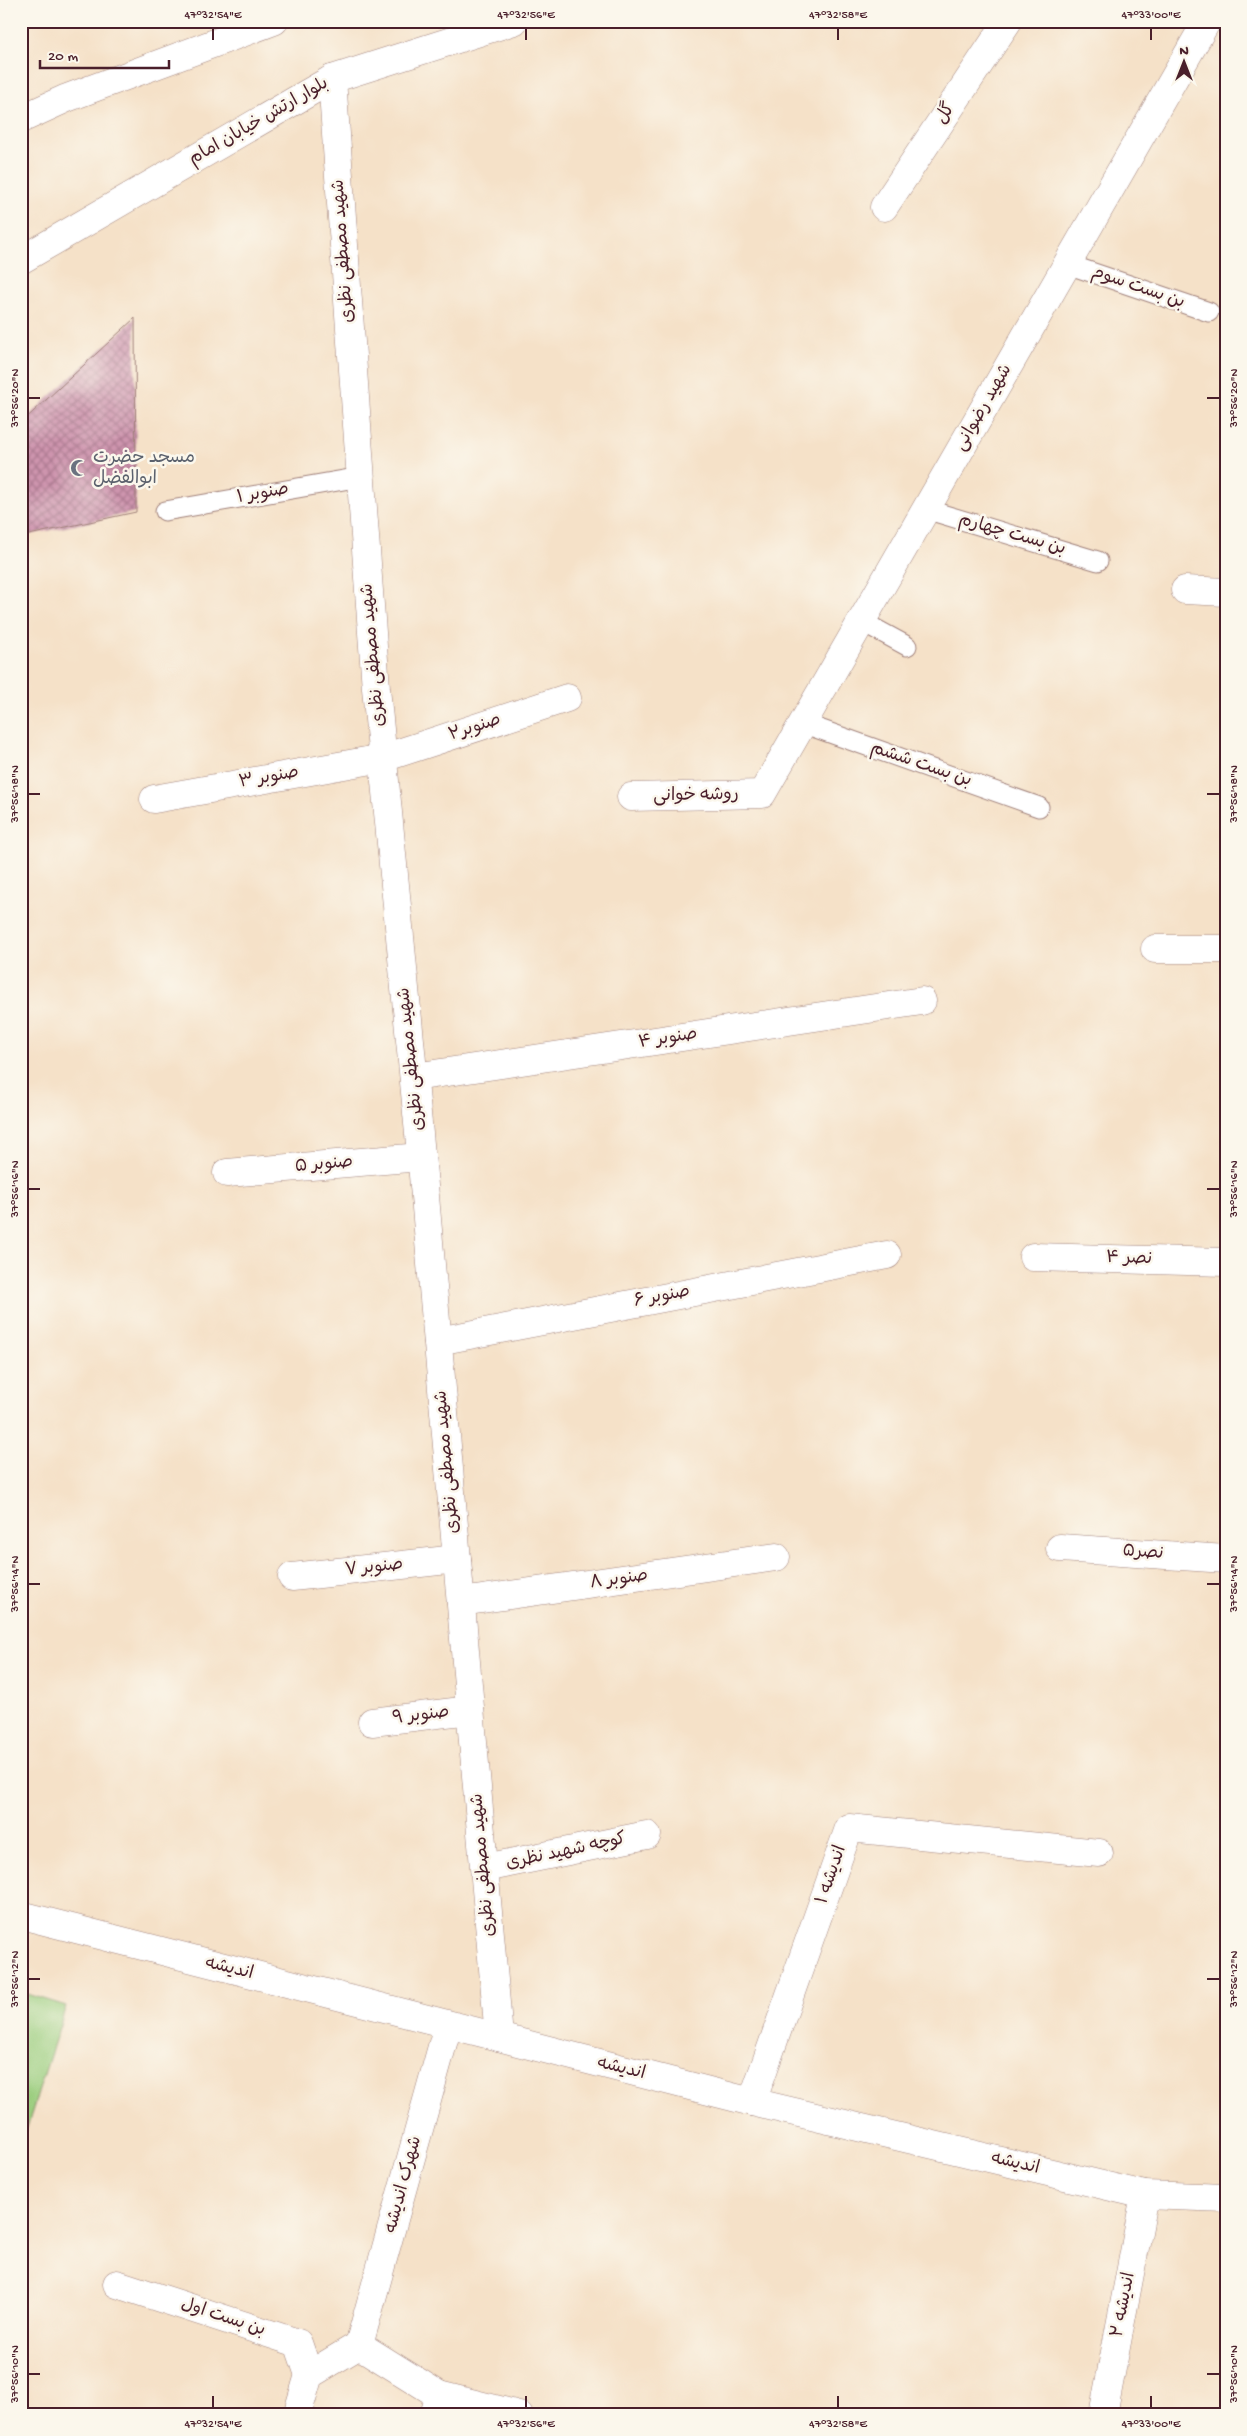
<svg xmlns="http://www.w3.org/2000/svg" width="1247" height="2436" viewBox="0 0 1247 2436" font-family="'Gochi Hand','Playpen Sans Arabic',sans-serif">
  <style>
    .garden { fill: #9bce7f; stroke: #727655 }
    .building { fill: url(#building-cross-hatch) }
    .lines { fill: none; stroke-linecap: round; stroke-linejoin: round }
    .service-casing { stroke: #a0807a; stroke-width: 21 }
    .minor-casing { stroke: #a0807a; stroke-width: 29 }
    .secondary-casing { stroke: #a0807a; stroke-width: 29 }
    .service { stroke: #fff; stroke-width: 19 }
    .minor { stroke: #fff; stroke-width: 28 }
    .secondary { stroke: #fff; stroke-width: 28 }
    .ticks { fill: none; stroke: #4a1f2b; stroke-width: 2 }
    .labels { text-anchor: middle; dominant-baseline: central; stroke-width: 5; stroke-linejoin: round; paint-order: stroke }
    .street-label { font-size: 18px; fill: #4a1f2b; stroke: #fbf7ec }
    .worship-label { font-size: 18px; fill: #5b616d; stroke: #fbf7ec; text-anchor: start }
    .neatline { fill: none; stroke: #4a1f2b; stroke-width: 2 }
    .ticks-label { font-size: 12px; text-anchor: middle; fill: #4a1f2b }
  </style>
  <defs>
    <pattern id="building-cross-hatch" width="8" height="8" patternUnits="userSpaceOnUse" patternTransform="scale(1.25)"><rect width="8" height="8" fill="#ce94ae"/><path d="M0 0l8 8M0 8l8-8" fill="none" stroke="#a9788e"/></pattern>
  </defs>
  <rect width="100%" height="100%" fill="#fbf7ec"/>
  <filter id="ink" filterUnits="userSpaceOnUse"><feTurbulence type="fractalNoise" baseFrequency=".02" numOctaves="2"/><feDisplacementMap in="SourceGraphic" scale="10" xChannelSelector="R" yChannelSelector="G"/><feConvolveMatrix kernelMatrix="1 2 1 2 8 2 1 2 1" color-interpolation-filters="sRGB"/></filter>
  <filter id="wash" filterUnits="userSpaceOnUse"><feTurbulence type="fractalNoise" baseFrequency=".0096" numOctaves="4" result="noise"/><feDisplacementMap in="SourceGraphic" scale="20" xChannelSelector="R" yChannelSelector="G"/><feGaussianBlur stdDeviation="1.12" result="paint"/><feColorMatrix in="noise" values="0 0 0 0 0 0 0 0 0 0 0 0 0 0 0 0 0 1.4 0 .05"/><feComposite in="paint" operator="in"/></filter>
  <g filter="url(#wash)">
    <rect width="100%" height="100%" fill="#f5e1c8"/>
    <!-- garden -->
    <path class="garden" d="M21,1992L66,2006L21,2146Z"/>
    <g id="blocks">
      <!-- building -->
      <path class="building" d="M135,318L136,512L24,536L21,542V423Z"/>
    </g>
  </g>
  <g filter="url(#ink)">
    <use href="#blocks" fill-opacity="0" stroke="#a0807a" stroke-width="1"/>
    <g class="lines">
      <!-- service casing -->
      <g class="service-casing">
        <g id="service">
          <path d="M1067,264L1209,312"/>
          <path d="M925,509L1098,561"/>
          <path d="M165,511L361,477"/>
          <path d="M861,621L907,646"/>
          <path d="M802,723L1039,807"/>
        </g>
      </g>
      <!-- minor casing -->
      <g class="minor-casing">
        <g id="minor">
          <path d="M332,79L376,688L425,1196L499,2037"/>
          <path d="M884,207L1008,21"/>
          <path d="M1185,590L1226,592"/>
          <path d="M631,797L762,794L1207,21"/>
          <path d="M154,799L383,758L567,698"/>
          <path d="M1155,949H1226"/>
          <path d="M414,1077L922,1001"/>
          <path d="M227,1173L421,1157"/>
          <path d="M1033,1257L1226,1262"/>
          <path d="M438,1341L887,1255"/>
          <path d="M1060,1548L1226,1559"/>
          <path d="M292,1577L457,1559"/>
          <path d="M461,1602L776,1557"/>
          <path d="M372,1722L470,1710"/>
          <path d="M485,1868L647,1835"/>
          <path d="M21,1915L752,2102L1145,2195L1226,2198"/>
          <path d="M752,2102L849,1828L1099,1853"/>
          <path d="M117,2284L298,2343L309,2375"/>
          <path d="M359,2345L439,2395L433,2415"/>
          <path d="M439,2395L519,2415"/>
          <path d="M297,2415L309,2375L359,2345L448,2025"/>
          <path d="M1103,2415L1145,2195"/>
        </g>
      </g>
      <!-- secondary casing -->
      <g class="secondary-casing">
        <g id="secondary">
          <path d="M21,119L67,98L274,21"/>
          <path d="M21,260L332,79L514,21"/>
        </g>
      </g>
      <!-- service -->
      <use href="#service" class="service"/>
      <!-- minor -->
      <use href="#minor" class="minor"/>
      <!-- secondary -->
      <use href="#secondary" class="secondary"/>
    </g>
  </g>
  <!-- ticks -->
  <path class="ticks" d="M213,28V40M526,28V40M838,28V40M1151,28V40M28,398H40M1207,398H1220M28,794H40M1207,794H1220M28,1189H40M1207,1189H1220M28,1584H40M1207,1584H1220M28,1979H40M1207,1979H1220M28,2374H40M1207,2374H1220M213,2396V2408M526,2396V2408M838,2396V2408M1151,2396V2408"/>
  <!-- icons -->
  <defs>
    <g id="mosque-bare" transform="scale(1.35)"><path d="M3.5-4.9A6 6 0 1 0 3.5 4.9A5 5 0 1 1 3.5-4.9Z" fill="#6b7280" stroke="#fbf7ec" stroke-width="2.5" paint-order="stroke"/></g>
  </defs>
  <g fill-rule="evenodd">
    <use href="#mosque-bare" x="79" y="468"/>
  </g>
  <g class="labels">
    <!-- street labels -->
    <g class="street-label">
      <text transform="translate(946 114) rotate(-56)">گل</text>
      <text transform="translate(259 122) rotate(-30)">بلوار ارتش خیابان امام</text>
      <text transform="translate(344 251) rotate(-94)">شهید مصطفی نظری</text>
      <text transform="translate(1138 288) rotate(19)">بن بست سوم</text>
      <text transform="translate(984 408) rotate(-60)">شهید رضوانی</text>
      <text transform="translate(263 494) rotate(-10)">صنوبر ۱</text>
      <text transform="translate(1012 535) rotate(16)">بن بست چهارم</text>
      <text transform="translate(374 655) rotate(-95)">شهید مصطفی نظری</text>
      <text transform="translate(475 728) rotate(-18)">صنوبر۲</text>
      <text transform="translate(921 765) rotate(19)">بن بست ششم</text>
      <text transform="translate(269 778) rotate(-10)">صنوبر ۳</text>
      <text transform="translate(696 796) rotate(-1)">روشه خوانی</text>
      <text transform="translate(668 1039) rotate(-9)">صنوبر ۴</text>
      <text transform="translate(412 1059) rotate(-96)">شهید مصطفی نظری</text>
      <text transform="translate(324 1165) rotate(-5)">صنوبر ۵</text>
      <text transform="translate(1129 1259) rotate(2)">نصر ۴</text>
      <text transform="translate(662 1297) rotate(-11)">صنوبر ۶</text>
      <text transform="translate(448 1462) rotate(-95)">شهید مصطفی نظری</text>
      <text transform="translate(1143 1553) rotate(4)">نصر۵</text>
      <text transform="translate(374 1568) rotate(-6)">صنوبر ۷</text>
      <text transform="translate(619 1580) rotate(-8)">صنوبر ۸</text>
      <text transform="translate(421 1716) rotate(-7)">صنوبر ۹</text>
      <text transform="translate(566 1852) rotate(-12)">کوچه شهید نظری</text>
      <text transform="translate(484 1865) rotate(-95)">شهید مصطفی نظری</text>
      <text transform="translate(832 1875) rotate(-71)">اندیشه ۱</text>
      <text transform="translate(229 1969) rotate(14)">اندیشه</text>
      <text transform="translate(621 2069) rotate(14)">اندیشه</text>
      <text transform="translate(1015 2164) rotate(13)">اندیشه</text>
      <text transform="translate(404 2185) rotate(-75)">شهرک اندیشه</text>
      <text transform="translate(1124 2305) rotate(-79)">اندیشه ۲</text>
      <text transform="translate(223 2318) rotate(18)">بن بست اول</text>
    </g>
    <!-- worship labels -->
    <g class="worship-label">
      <text x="93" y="458">مسجد حضرت<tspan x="93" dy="21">ابوالفضل</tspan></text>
    </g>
  </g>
  <!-- margin -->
  <rect width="1247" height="2436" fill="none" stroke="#fbf7ec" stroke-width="55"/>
  <!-- north arrow -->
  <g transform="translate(1184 62)" stroke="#fbf7ec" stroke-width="4" paint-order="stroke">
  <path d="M0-4L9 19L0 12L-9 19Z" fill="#4a1f2b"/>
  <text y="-8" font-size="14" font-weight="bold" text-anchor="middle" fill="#4a1f2b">N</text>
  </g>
  <!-- scale -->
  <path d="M40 60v8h129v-8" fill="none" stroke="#4a1f2b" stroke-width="2.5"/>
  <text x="48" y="60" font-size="15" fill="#4a1f2b" stroke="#fbf7ec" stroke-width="4" paint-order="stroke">20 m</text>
  <rect x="28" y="28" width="1192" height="2380" class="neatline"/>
  <g class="ticks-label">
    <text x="213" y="18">47°32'54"E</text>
    <text x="526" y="18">47°32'56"E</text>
    <text x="838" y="18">47°32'58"E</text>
    <text x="1151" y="18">47°33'00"E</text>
    <text transform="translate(14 398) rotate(-90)" y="4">37°56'20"N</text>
    <text transform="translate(1233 398) rotate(-90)" y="4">37°56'20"N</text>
    <text transform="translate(14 794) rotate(-90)" y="4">37°56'18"N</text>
    <text transform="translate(1233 794) rotate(-90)" y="4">37°56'18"N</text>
    <text transform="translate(14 1189) rotate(-90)" y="4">37°56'16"N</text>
    <text transform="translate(1233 1189) rotate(-90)" y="4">37°56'16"N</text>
    <text transform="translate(14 1584) rotate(-90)" y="4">37°56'14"N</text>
    <text transform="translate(1233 1584) rotate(-90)" y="4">37°56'14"N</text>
    <text transform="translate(14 1979) rotate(-90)" y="4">37°56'12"N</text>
    <text transform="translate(1233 1979) rotate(-90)" y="4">37°56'12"N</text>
    <text transform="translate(14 2374) rotate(-90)" y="4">37°56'10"N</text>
    <text transform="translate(1233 2374) rotate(-90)" y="4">37°56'10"N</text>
    <text x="213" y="2427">47°32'54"E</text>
    <text x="526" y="2427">47°32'56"E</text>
    <text x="838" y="2427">47°32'58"E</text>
    <text x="1151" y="2427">47°33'00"E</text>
  </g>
</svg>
